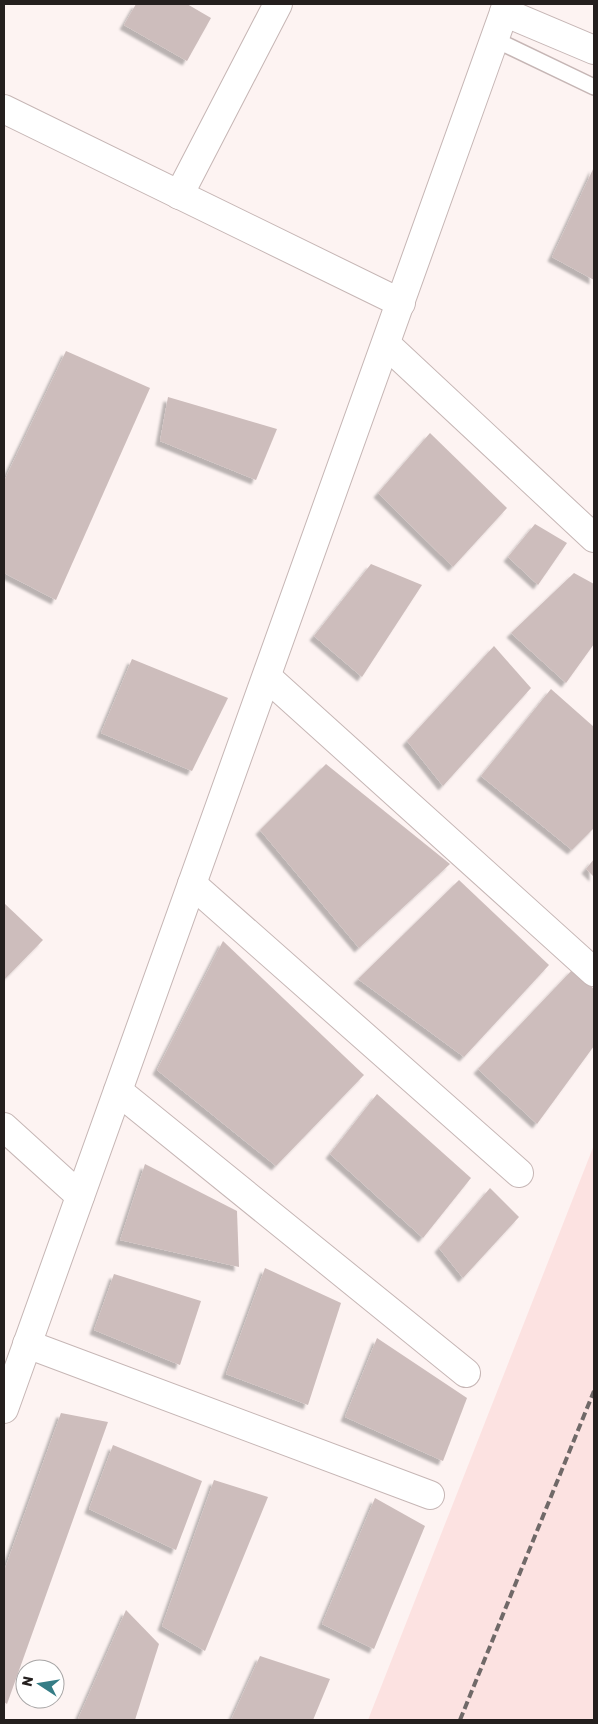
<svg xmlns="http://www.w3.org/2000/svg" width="598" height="1724" viewBox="0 0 598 1724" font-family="Rubik,sans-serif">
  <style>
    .built { fill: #fce2e1 }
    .building { fill: #cdbdbc; filter: url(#shadow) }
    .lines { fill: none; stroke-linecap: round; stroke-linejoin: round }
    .service-casing { stroke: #c6b6b5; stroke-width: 18 }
    .minor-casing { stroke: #c6b6b5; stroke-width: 30 }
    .tertiary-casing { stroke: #c6b6b5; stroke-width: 30 }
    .service { stroke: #fff; stroke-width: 15 }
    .minor { stroke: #fff; stroke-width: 28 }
    .tertiary { stroke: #fff; stroke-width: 28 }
    .rail { stroke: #706968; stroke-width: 4; stroke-dasharray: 8 4; stroke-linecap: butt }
  </style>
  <defs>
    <filter id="shadow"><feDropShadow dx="-4.5" dy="4.5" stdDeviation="1" flood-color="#0004"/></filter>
  </defs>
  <rect width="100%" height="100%" fill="#fdf3f2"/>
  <!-- built -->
  <path class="built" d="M594,1145V1720H368Z"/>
  <!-- building -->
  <g class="building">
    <path d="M136,4H187L211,18L187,61L124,25Z"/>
    <path d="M594,167V280L552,257Z"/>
    <path d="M66,351L150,388L56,600L4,573V481Z"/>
    <path d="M168,397L277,429L256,480L160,441Z"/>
    <path d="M430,433L507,508L453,567L378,493Z"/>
    <path d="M535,524L567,543L538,585L508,557Z"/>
    <path d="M371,564L422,585L362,677L314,636Z"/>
    <path d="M574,573L594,584V644L566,683L511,633Z"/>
    <path d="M494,646L531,688L443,786L407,741Z"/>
    <path d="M132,659L228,698L192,771L101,733Z"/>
    <path d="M551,689L594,727V828L572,850L481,776Z"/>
    <path d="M326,764L450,864L359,948L260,830Z"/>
    <path d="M594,859V877L586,869Z"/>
    <path d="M459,880L549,965L464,1057L358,979Z"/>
    <path d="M4,903L43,940L4,980Z"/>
    <path d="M223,941L364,1075L276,1166L157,1070Z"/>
    <path d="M573,969L594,989V1046L537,1124L478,1069Z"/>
    <path d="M377,1094L471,1178L423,1238L330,1154Z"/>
    <path d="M145,1164L237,1211L239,1267L120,1240Z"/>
    <path d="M490,1188L519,1217L463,1278L439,1248Z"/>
    <path d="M265,1268L341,1303L308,1405L226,1374Z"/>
    <path d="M114,1274L201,1301L180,1365L94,1330Z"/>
    <path d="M377,1338L467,1398L443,1461L345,1417Z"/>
    <path d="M61,1413L108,1422L7,1704L4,1702V1571Z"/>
    <path d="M113,1445L202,1481L176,1550L89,1509Z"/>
    <path d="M214,1480L268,1497L205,1651L162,1626Z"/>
    <path d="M375,1498L425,1526L374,1649L322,1624Z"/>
    <path d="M126,1610L159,1644L135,1720L78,1719Z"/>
    <path d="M260,1656L330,1679L313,1720H231Z"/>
  </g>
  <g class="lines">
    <!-- service casing -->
    <g class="service-casing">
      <path id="service" d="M494,39L594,87"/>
    </g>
    <!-- minor casing -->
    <g class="minor-casing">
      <g id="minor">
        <path d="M504,12L594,50"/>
        <path d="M4,109L401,303"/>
        <path d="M179,195L278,4"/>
        <path d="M386,344L594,538"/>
        <path d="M267,677L594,972"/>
        <path d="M192,884L519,1173"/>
        <path d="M118,1091L466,1373"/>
        <path d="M4,1127L80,1196"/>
        <path d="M27,1344L430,1495"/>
      </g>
    </g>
    <!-- tertiary casing -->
    <g class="tertiary-casing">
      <path id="tertiary" d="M4,1409L507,4"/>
    </g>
    <!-- service -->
    <use href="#service" class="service"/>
    <!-- minor -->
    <use href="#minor" class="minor"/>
    <!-- tertiary -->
    <use href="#tertiary" class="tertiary"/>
    <!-- rail -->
    <path class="rail" d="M460,1720L594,1391"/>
  </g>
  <!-- border -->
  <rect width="598" height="1724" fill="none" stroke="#241f1e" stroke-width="10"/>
  <!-- north arrow -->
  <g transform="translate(40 1684) rotate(282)"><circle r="24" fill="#ffffff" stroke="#a7a5a5"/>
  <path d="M0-4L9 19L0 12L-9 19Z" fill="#357d86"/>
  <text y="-8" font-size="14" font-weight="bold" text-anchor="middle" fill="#241f1e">N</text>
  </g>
</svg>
